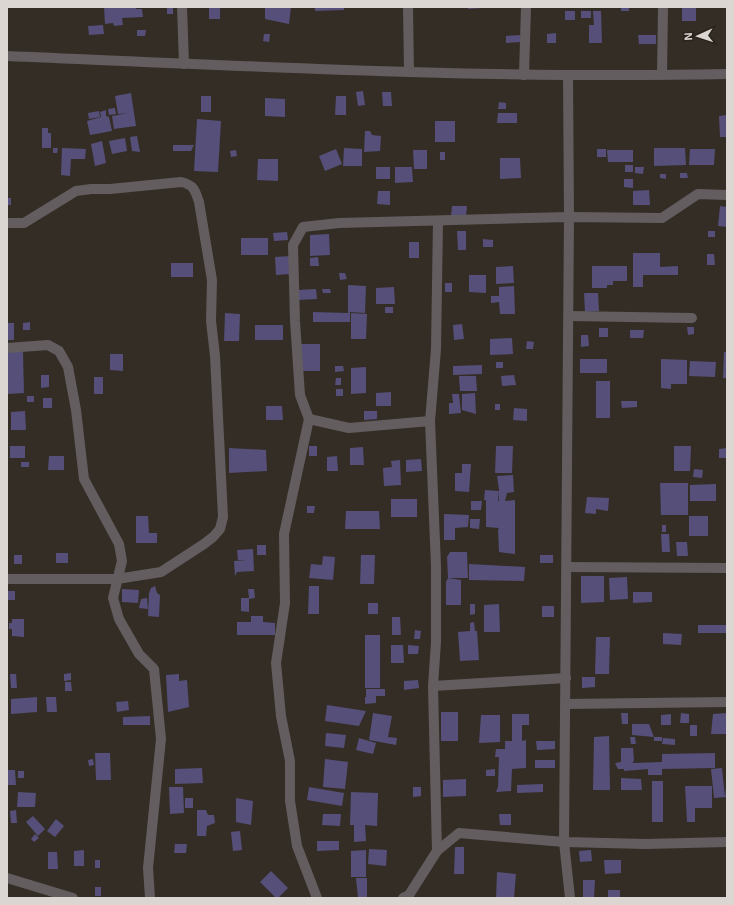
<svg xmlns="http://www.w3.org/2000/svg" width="734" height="905" viewBox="0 0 734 905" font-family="Helvetica,sans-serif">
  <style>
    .building { fill: #554f79 }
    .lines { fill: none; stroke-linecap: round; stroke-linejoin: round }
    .minor { stroke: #635d5f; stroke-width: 10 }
  </style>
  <rect width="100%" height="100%" fill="#342d26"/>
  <!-- building -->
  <g class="building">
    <path d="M104,7H136V9H142L143,17L122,18L123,25L114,26L113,23L105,24Z"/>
    <rect x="167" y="7" width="6" height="7"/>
    <rect x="209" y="7" width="11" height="12"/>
    <path d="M265,7H291L289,24L265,19Z"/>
    <path d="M315,7H344V10L315,11Z"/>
    <path d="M468,7H483V8L468,9Z"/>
    <rect x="621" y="7" width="8" height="4"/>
    <rect x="682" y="7" width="14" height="14"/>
    <rect x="565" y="11" width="10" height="9"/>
    <rect x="581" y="11" width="10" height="7"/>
    <path d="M593,11H601L602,43H589V25H594Z"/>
    <path d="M103,25L104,34L89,35L88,26Z"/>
    <path d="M137,30H146L145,36H137Z"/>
    <path d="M556,33V43H547V34Z"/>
    <path d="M264,34H270L269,42L263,41Z"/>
    <path d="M520,35L521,42L506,43V36Z"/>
    <path d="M638,35H656V44H639Z"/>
    <path d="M363,91L365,105L358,106L356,92Z"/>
    <path d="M382,92H391L392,106H383Z"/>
    <path d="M131,93L136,126L114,129L112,116L128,113L118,114L115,96Z"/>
    <rect x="201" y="96" width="10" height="16"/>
    <path d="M336,96H346V115H335Z"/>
    <path d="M265,98L285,99V117L265,116Z"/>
    <path d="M499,102L506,103V109H498Z"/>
    <path d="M115,108L116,114L109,115L108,109Z"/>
    <path d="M106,110V116L109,117L112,131L90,135L87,121L101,117L100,112Z"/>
    <path d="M99,111L100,117L89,119L88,113Z"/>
    <path d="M498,113H517V123H497Z"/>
    <path d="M727,115V137H720L719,116Z"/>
    <path d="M197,119L221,121L218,172L194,171Z"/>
    <rect x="435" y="121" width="20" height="21"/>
    <path d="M42,128H48V133H51V148H42Z"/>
    <path d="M365,131H370L372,135L381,136L380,151L364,152Z"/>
    <path d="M137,136L140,152L132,151L130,137Z"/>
    <path d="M125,138L127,151L112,154L109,141Z"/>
    <path d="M102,141L106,163L95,166L91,144Z"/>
    <path d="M173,145H194L191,151H173Z"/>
    <path d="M53,148H58L57,153H53Z"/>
    <path d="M62,148L86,149L85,159H71L70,176L61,175Z"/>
    <path d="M344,148L362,149V166H343Z"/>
    <path d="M654,148H685L686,165L654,166Z"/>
    <path d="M336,149L342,164L325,171L319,156Z"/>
    <rect x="597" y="149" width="9" height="8"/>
    <path d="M690,149H715L714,165H689Z"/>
    <path d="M236,150L237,156L231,157L230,151Z"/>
    <path d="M413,150H427V169H414Z"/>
    <path d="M607,150H633V162H608Z"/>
    <rect x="440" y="152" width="5" height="8"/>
    <path d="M500,158H520L521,178L500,179Z"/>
    <path d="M258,159H278V181L257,180Z"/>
    <rect x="625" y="165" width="8" height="7"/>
    <rect x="376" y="167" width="14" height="12"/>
    <path d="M395,167H412L413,182L395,183Z"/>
    <path d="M635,167H644L643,174L635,173Z"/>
    <path d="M680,173H687L688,178H680Z"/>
    <path d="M660,174H666V179L660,178Z"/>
    <path d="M624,179H633V188L624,187Z"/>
    <path d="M649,190L650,205H633V191Z"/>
    <path d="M378,191H390V205L377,204Z"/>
    <rect x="7" y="198" width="4" height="7"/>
    <path d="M452,206H467L466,216H451Z"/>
    <path d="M720,206L727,207V227L718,226Z"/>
    <path d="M457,231H466V250H458Z"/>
    <rect x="708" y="231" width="7" height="6"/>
    <path d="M287,232L288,240L274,241L273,233Z"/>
    <path d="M329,234L330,255L310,256V235Z"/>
    <rect x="241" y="238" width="27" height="17"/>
    <path d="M483,239L493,240V247H483Z"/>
    <rect x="409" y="242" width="10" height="16"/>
    <path d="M633,253H660V267L678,266V275H643V287H633Z"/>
    <path d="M707,254H714L715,265H707Z"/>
    <path d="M291,256V274L276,275L275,257Z"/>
    <path d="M318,257L319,266H310V258Z"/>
    <rect x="171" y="263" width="22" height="14"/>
    <path d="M513,266L514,283L496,284V267Z"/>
    <path d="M592,266H627V281H613V285H607V288H592Z"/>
    <path d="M339,273H345L347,279L340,280Z"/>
    <path d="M469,275H486V293L469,292Z"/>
    <rect x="445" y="283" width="7" height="9"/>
    <path d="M348,285L366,286L365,313L350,312V322H313V312L348,313Z"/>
    <path d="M514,286L515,314H500L499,302L491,303V296H499V287Z"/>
    <path d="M394,287L395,304H376V288Z"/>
    <path d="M316,289L317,299L298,300V290Z"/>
    <path d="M322,289H330L331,293H323Z"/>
    <path d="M584,293H598L599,311L585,312Z"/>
    <rect x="385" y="307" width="8" height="6"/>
    <path d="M225,313L240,314L239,341H224Z"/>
    <path d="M351,313L367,314L366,339H351Z"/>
    <path d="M30,322V330H23V323Z"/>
    <rect x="7" y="323" width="7" height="17"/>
    <path d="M462,324L464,339L454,340L453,325Z"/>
    <rect x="255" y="325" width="28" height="15"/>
    <path d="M687,327H694V334L688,335Z"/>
    <rect x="599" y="328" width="9" height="9"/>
    <path d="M630,330H644L643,338H630Z"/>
    <path d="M581,335H588L589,346L581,347Z"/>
    <path d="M512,338L513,354L490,355V339Z"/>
    <path d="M527,341L534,342L533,349H526Z"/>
    <rect x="300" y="344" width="20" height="27"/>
    <path d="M8,352H23L24,393L8,394Z"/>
    <path d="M724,352H727V378H723Z"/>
    <path d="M110,354H123V371L110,370Z"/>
    <rect x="580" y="359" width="27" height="14"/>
    <path d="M661,359L687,360V384H671V389L661,388Z"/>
    <path d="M690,361L716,362L715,377L689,376Z"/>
    <rect x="496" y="362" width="7" height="6"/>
    <path d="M482,365V374L453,375V366Z"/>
    <path d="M335,366H343L344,371L335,372Z"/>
    <path d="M366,367V393L351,394V368Z"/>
    <path d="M41,375H49V387L41,388Z"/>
    <path d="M514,375L516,385L502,386L501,376Z"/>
    <path d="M459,376H476L477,391H460Z"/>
    <rect x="94" y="377" width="9" height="17"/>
    <path d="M336,378H341V385H335Z"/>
    <rect x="596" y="381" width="14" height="37"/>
    <rect x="336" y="389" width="7" height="7"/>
    <path d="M391,392V406H376V393Z"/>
    <path d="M475,393L476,414L462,410V394Z"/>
    <path d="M452,394H459L461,413L449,414V403H453Z"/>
    <rect x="27" y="396" width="7" height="6"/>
    <rect x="43" y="398" width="9" height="10"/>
    <path d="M621,401H637V407L622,408Z"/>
    <rect x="495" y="404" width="5" height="6"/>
    <path d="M266,406H282L283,420H266Z"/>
    <path d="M514,408L527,409V421L513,420Z"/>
    <path d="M25,411L26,430H11V412Z"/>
    <path d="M364,411H377V419L364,420Z"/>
    <rect x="10" y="446" width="15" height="12"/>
    <rect x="309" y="446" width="8" height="10"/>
    <path d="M496,446H513L512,473H495Z"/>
    <path d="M674,446H691L690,471H674Z"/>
    <path d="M363,447L364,465H350V448Z"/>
    <path d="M229,448L266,450L267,471L229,473Z"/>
    <path d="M727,448V458H719V449Z"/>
    <path d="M49,456H64V470H48Z"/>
    <path d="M337,456L338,471H327V457Z"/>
    <path d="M421,459L422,471L406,472V460Z"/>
    <path d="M400,460L401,485L384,486L383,468L392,467L391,461Z"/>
    <rect x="21" y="462" width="8" height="5"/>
    <path d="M462,464H471L469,492L455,491V473H462Z"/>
    <path d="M694,469L703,470L702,478L693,477Z"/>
    <path d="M513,475L514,492L507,493L505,501L515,500V554L499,552L498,530L499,528L486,527V500H484L485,490L499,491L498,501H499V490L497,476Z"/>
    <path d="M660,483H688V515H661Z"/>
    <path d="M716,484V501H690V485Z"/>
    <path d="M587,497L609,498L608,511L596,509V514L585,513Z"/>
    <rect x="391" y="499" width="26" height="18"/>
    <path d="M471,501H482L481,510H471Z"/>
    <path d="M307,506H315L314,513H307Z"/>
    <path d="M346,511H379L380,529H345Z"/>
    <path d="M444,514L469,515L468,527L455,528V540H444Z"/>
    <path d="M136,516H148L149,533H157V543H136Z"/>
    <rect x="689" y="516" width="19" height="20"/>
    <path d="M470,519H480L479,529L470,528Z"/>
    <rect x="662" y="525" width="4" height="7"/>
    <path d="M661,534H669L670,552H662Z"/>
    <path d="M676,542H687L688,556H677Z"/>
    <rect x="257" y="545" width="9" height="10"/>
    <path d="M253,549L254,571L237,572L235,576L234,561L247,560H238L237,550Z"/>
    <path d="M450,552H467L468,578H448L447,557Z"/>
    <rect x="56" y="553" width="12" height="10"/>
    <rect x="14" y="555" width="8" height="9"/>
    <path d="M361,555H375L374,584H360Z"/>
    <rect x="540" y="555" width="13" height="8"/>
    <path d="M323,556L335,557L333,580L309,578L311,564L322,565Z"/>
    <path d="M469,564L525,567L524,581L469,580Z"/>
    <path d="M581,576H604V602L581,603Z"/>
    <path d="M627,577L628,599L610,600L609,578Z"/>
    <path d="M448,578L461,580V605H446V582Z"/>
    <path d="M155,586L157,593L160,595L159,617L148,616L149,593L151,588Z"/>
    <path d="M309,586H319V614H308Z"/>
    <path d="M122,589L139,590L138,603L122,602Z"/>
    <path d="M248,589H254L255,598L249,599V612L241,611V598H249Z"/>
    <rect x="7" y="591" width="8" height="9"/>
    <path d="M633,592H652V602L633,603Z"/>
    <path d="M147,598L148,609L139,608L141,599Z"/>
    <rect x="368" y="603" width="10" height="11"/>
    <path d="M470,604H475V614L470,615Z"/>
    <path d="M499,604L500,632H484V605Z"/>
    <rect x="542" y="606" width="12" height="11"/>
    <path d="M251,616H263V622L275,623V635H237V622H251Z"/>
    <path d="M392,617H400L401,635H392Z"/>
    <path d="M12,619H24V637L12,636V629H9V623H12Z"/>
    <path d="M474,622L475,631H477L479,660L460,661L458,632L470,631V623Z"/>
    <rect x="698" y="625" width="29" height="8"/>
    <path d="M415,630L421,631L420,639H414Z"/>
    <path d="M663,633L682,634L681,645L663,644Z"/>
    <rect x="365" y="635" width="15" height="53"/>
    <path d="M596,637H610L609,674H595Z"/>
    <path d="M391,645H403L404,663H391Z"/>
    <path d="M408,645L419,646L418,654H408Z"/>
    <path d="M71,673V680L64,681V674Z"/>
    <path d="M10,674H16L17,688H11Z"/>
    <path d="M179,674V681L187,680L189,707L168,712L166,675Z"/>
    <path d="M582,677H595V687L582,688Z"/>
    <path d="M418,680L419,688L404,690V681Z"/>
    <path d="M65,682H71L72,691H65Z"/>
    <path d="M366,689H385V696H376V703L365,704V697H370H366Z"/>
    <path d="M37,697V712L11,714V699Z"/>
    <path d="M46,697H56L57,712H47Z"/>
    <path d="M128,701L129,710L117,712L116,702Z"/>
    <path d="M327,705L366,711L359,726L325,721Z"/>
    <rect x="441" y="712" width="17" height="29"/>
    <path d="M373,713L392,716L388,737L397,738L396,745L369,740Z"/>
    <path d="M621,713H628V724H622Z"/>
    <path d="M681,713L689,714V723H680Z"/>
    <path d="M727,713V734H711L713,714Z"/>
    <path d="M512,714H529V725H522V741L526,740V768L512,769L511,791L496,792L498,787L499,757H495L496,749H505V741H512Z"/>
    <path d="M671,714V725H661V715Z"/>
    <path d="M481,715H500V742L479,743Z"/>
    <path d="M150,716V725H123V717Z"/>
    <path d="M632,724H649L654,737L632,735Z"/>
    <rect x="690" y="725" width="7" height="11"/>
    <path d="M326,733L346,735L344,748L325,746Z"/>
    <path d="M609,736L610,790H593L594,737Z"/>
    <path d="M630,737H635L636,744H631Z"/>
    <rect x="654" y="737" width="8" height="4"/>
    <path d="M359,738L376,743L373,754L356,750Z"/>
    <path d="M663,738L675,739V745L662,744Z"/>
    <path d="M536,741H555V749L537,750Z"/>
    <path d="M621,748H633L634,761H633V763L662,762V754L715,753V768L662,769V775H648V769L624,771V769H618L615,763L621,762Z"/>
    <path d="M95,753H110L111,780H96Z"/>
    <path d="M93,759L94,765L89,766L88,760Z"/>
    <path d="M325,759L348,762L345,789L323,787Z"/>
    <rect x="535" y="760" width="20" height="8"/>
    <path d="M202,768L203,783L175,784V769Z"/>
    <path d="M722,768L725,797L726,788H727V797L714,798L711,769Z"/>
    <path d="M495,769V776H486V770Z"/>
    <path d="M7,770H15L16,785H7Z"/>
    <rect x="18" y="771" width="6" height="7"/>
    <path d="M621,778L641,779L642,790H621Z"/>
    <path d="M466,779V796L443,797V780Z"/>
    <rect x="652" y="781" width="11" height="41"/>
    <path d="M543,784V792L517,793V785Z"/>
    <path d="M685,786H712V808H695V822H687Z"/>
    <path d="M169,787H183L184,813L170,814Z"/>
    <path d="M309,787L344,793L342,806L307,800Z"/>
    <path d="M413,787H421V796L413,797Z"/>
    <path d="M18,792L36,793L35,807H17Z"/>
    <path d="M351,792L378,793L377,826L365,825L366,841L354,842V825H350Z"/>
    <rect x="185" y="798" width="8" height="10"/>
    <path d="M236,798L253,801L251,825L236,822Z"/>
    <path d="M16,810L17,823H11L10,811Z"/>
    <path d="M197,810H206L208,815H214L215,823L207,826L206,836H197Z"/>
    <path d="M323,814H341L340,826L322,825Z"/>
    <path d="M499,814H511V825H500Z"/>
    <path d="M33,816L45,829L38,836L26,822Z"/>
    <path d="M56,819L64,826L55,837L47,831Z"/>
    <path d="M240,831L242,850L233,851L231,832Z"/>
    <path d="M35,834L39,838L34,842L31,839Z"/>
    <path d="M317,841H339V850L317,851Z"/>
    <path d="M175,844H187L186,853H174Z"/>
    <path d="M455,847H464V874H454Z"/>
    <path d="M369,849L387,850L386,866L368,864Z"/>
    <path d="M84,850V866H74V851Z"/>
    <path d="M366,850V877H351V851Z"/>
    <path d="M591,850L592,861L580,862L579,851Z"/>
    <path d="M48,852H57L58,869H48Z"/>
    <rect x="95" y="860" width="5" height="8"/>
    <path d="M604,860H621V873L605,874Z"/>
    <path d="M271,871L288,888L278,898H276L260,882Z"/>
    <path d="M497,872L516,874L514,898H496Z"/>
    <path d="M356,878H367V898H358Z"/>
    <path d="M583,880H595L594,898H583Z"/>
    <rect x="95" y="887" width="6" height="9"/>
    <rect x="608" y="890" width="12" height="8"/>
  </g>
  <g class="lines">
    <!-- minor -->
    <g class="minor">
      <path d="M182,7L184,64"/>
      <path d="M408,7L409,72"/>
      <path d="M7,56C247,66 487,79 727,74"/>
      <path d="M524,75L526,7"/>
      <path d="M662,75L663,7"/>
      <path d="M568,76L569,217L564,842L570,898"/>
      <path d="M7,223H24L76,191L91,189H110L181,182C194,185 195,190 199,202L212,280L211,321L215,356L223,517L220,529L213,537L204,544L161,572L117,579H7"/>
      <path d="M569,316L692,318"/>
      <path d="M7,348L48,345L59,351L68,367L76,410L84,479L119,544L122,561L113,598L119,619L139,654L154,669L161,739L148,868L150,898"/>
      <path d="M309,419L284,534L285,603L276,663L281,716L290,761V801L297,846L317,898"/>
      <path d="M430,421L349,428L309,419L300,395L295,321L293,245L303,227L339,223L569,217L662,218L698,194L727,195"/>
      <path d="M567,567L727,568"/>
      <path d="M433,686L566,678"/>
      <path d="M565,704L727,702"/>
      <path d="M437,851L433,686L436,642V566L430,421L436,349L438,221"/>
      <path d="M7,878L73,898"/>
      <path d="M403,898L409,895L437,851L459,833L564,842L646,844L727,842"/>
    </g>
  </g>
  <!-- border -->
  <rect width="734" height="905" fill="none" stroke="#dbd6d2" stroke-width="16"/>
  <!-- north arrow -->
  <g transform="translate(698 36) rotate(267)" stroke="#2a231c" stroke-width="3" paint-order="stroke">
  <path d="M0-3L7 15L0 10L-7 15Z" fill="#dbd6d2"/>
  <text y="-6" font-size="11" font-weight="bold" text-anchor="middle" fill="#dbd6d2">N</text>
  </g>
</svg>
